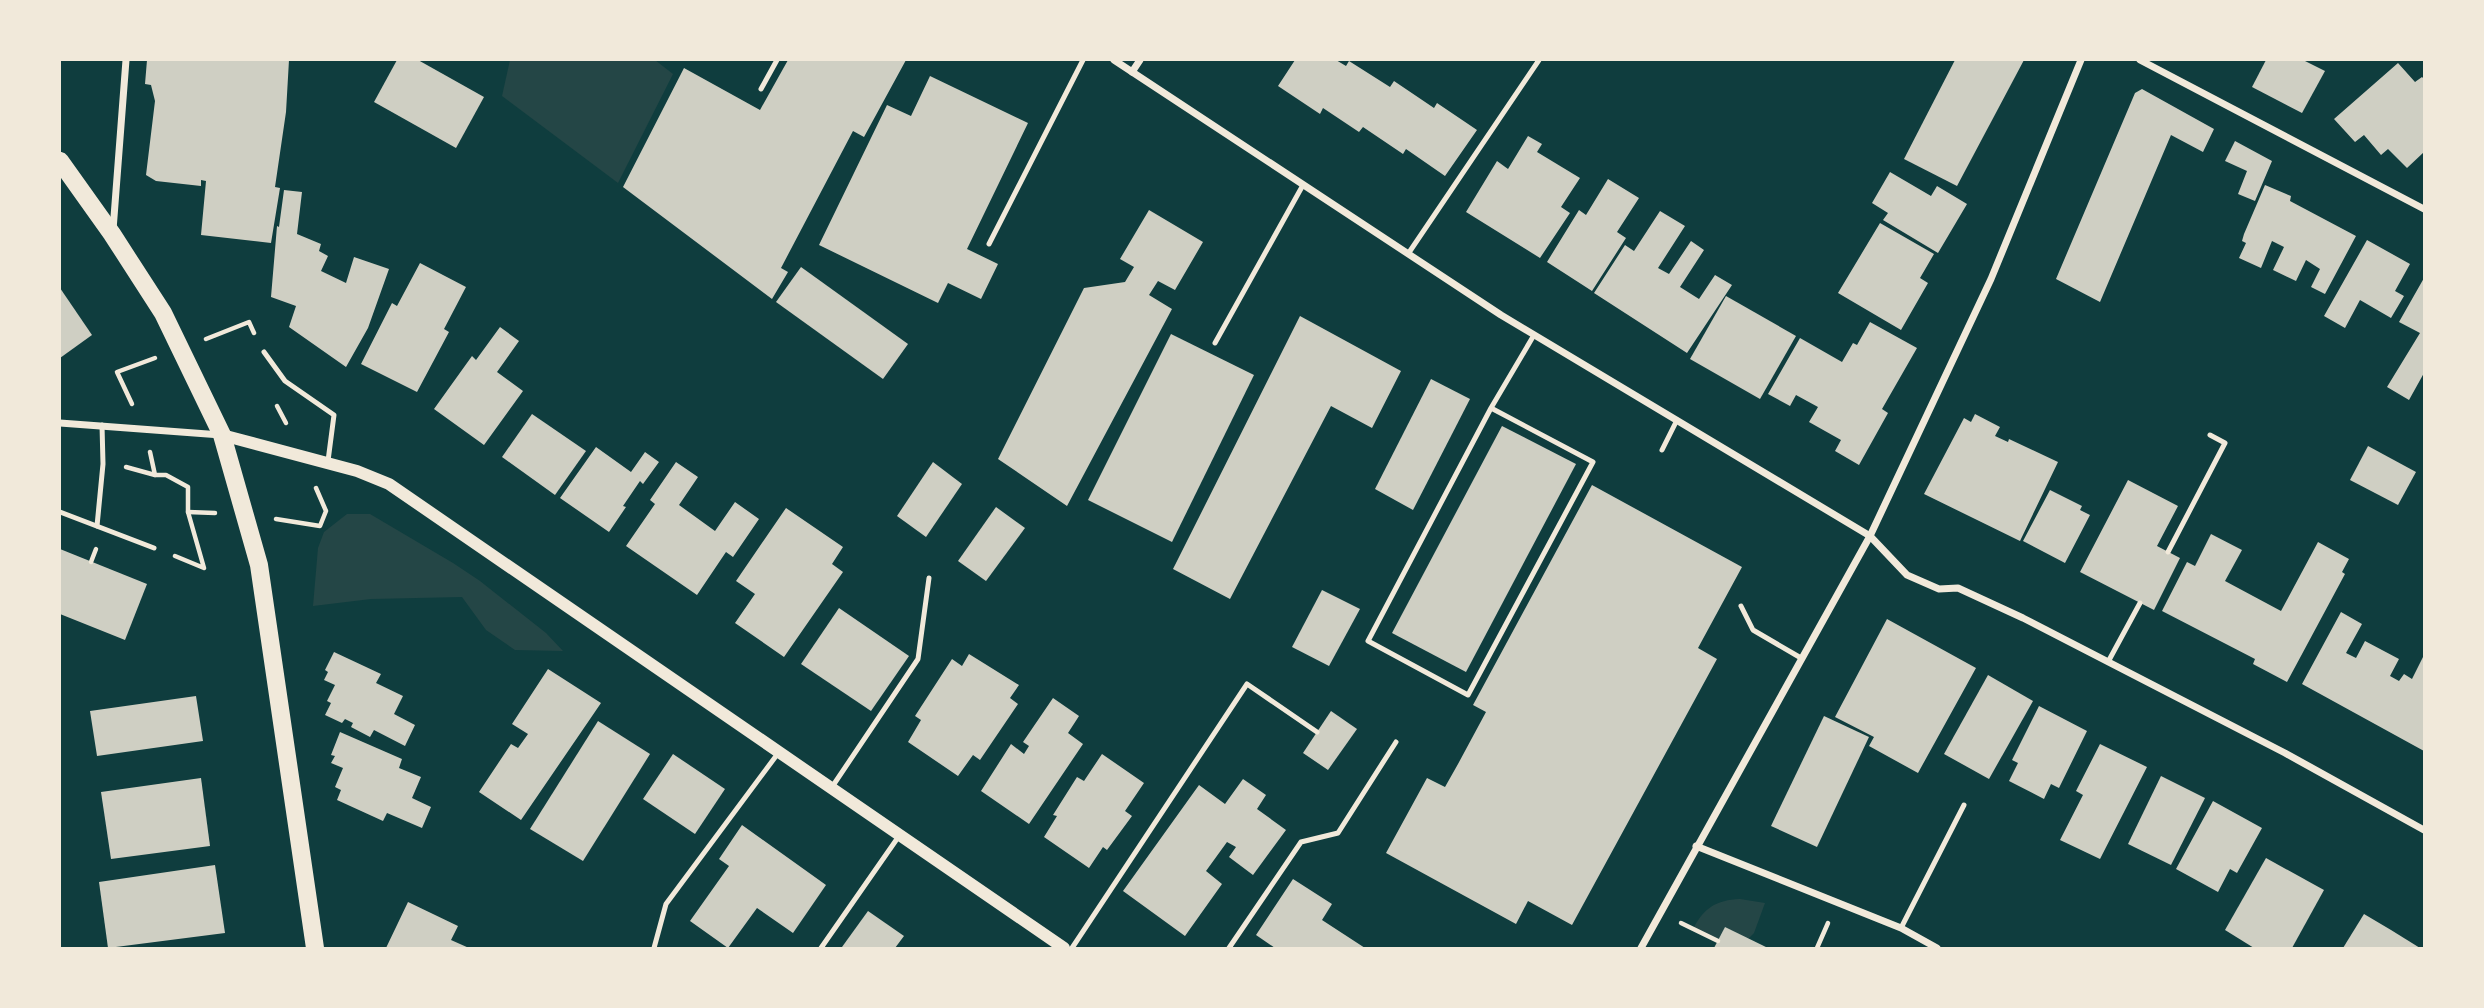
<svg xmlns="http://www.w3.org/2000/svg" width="2484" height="1008" viewBox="0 0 2484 1008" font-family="'Zilla Slab',serif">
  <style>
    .green { fill: #244646 }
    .building { fill: #cfcfc3 }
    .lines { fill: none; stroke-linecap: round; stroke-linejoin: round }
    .path { stroke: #f1e9da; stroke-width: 4.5 }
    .service { stroke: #f1e9da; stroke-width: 5 }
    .minor { stroke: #f1e9da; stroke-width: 7 }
    .tertiary { stroke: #f1e9da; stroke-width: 12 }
    .primary { stroke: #f1e9da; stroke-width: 18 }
  </style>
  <rect width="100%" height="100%" fill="#0f3d3e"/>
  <!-- green -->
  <g class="green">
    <path d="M510,60H655L673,74L618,183L502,96Z"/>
    <path d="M347,514H370L453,563L480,581L546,633L563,651L515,650L486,630L462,597L371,599L313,606L318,548L324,532Z"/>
    <path d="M1740,899L1765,903L1754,933L1748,939L1725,927L1718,941L1693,929C1704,908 1716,900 1740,899Z"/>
  </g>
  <!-- building -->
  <g class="building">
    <path d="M147,60H289L286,112L275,187L280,188L271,243L201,235L206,181L201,180V186L156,181L146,175L155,101L151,85L145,84Z"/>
    <path d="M397,60H418L484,97L456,148L374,102Z"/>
    <path d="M788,60H906L864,137L853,131L781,268L788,272L772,299L623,187L684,68L760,110Z"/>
    <path d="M1295,60H1336L1346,66L1349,61L1390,87L1394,81L1434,108L1437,103L1477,130L1445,176L1406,149L1403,154L1363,127L1359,132L1323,108L1320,114L1278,86Z"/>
    <path d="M1955,60H2024L1957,186L1904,159Z"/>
    <path d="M2266,60H2303L2325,71L2302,113L2252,87Z"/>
    <path d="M2398,63L2415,82L2422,77L2424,79V152L2407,168L2388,149L2381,155L2364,135L2355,142L2334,119Z"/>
    <path d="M930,76L1028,123L967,249L998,264L981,299L948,283L938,303L819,245L887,105L911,116Z"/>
    <path d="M2142,89L2214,129L2203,152L2171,135L2100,302L2056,279L2135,93Z"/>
    <path d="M1528,136L1542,144L1537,152L1580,178L1561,207L1570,213L1540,258L1466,212L1497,161L1508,169Z"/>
    <path d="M2235,141L2272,161L2255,201L2238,194L2247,171L2225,161Z"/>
    <path d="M1890,172L1931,196L1937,186L1967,204L1938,253L1883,220L1888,213L1872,203Z"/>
    <path d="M1608,179L1639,198L1617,232L1626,238L1592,291L1547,262L1579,210L1586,215Z"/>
    <path d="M2265,185L2291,196L2290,201L2356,236L2325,294L2311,287L2320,269L2306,260L2296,281L2273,270L2284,247L2272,241L2261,268L2239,258L2246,243L2242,241L2244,234Z"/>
    <path d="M284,190L302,192L297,234L321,244L319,251L328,256L321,271L346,283L354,257L389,269L368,328L346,367L289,327L296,306L271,297L277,226L279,227Z"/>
    <path d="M1149,210L1203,242L1175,290L1158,281L1149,295L1172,309L1067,506L998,459L1084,288L1125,282L1134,267L1120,259Z"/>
    <path d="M1660,211L1685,226L1658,268L1669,274L1691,241L1704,250L1680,287L1699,299L1715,275L1732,285L1687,353L1594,293L1625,245L1634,251Z"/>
    <path d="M1880,223L1934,254L1920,278L1928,283L1901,330L1838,293Z"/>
    <path d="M2367,240L2410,264L2395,291L2404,296L2391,318L2360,300L2345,328L2324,316Z"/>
    <path d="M420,263L466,287L444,329L449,332L417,392L361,364L392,303L397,306Z"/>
    <path d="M801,267L908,344L883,379L776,302Z"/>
    <path d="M2424,278V373L2409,400L2387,387L2420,333L2399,322Z"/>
    <path d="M60,288L92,335L60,358Z"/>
    <path d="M1726,296L1796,336L1760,399L1690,359Z"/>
    <path d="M1300,316L1401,371L1372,428L1331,406L1230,599L1173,569Z"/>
    <path d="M1870,322L1917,348L1882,409L1888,413L1859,465L1835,451L1841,440L1809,422L1818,407L1796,395L1790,406L1768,394L1800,338L1842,362L1853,343L1857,345Z"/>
    <path d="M500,327L519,341L497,372L523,391L484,445L434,409L472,356L476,360Z"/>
    <path d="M1171,334L1254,375L1172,542L1088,500Z"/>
    <path d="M1431,379L1470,399L1413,510L1375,489Z"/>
    <path d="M532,414L586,451L555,495L502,457Z"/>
    <path d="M1975,414L2000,427L1995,436L2008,442L2009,439L2058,462L2020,541L1924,494L1964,418L1971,422Z"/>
    <path d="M1502,426L1576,464L1466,672L1392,633Z"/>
    <path d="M2368,446L2416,472L2398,505L2350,480Z"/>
    <path d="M596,447L631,472L645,452L659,462L643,484L640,481L623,506L626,507L609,532L560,498Z"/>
    <path d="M676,462L698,477L679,505L715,531L735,502L759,519L733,557L726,552L697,595L626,546L655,504L650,500Z"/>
    <path d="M933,462L962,484L926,537L897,516Z"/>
    <path d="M2128,480L2178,506L2157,546L2180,558L2154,610L2080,572Z"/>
    <path d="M1592,485L1742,567L1698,648L1717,659L1572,925L1528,901L1516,924L1386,853L1427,778L1445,787L1458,764L1486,712L1473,705Z"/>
    <path d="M2050,490L2082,506L2080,510L2090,515L2065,563L2023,541Z"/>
    <path d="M996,507L1025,528L986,581L958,561Z"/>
    <path d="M786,508L843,547L832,564L843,572L784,657L735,623L755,594L736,581Z"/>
    <path d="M2211,534L2242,550L2225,581L2281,611L2318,542L2349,559L2342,572L2345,574L2287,682L2253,664L2255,659L2162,611L2187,562L2195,566Z"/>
    <path d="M60,549L147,584L125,640L60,614Z"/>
    <path d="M1322,590L1360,609L1329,666L1292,647Z"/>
    <path d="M839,608L909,656L871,711L801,664Z"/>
    <path d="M2341,612L2362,624L2346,653L2356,658L2365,641L2399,659L2390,676L2399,681L2404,674L2412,679L2424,655V751L2302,684Z"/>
    <path d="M1887,619L1976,668L1918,773L1869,746L1874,737L1835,717Z"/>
    <path d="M334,652L381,674L376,683L403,696L394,714L415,725L405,746L374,730L370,737L351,727L353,723L345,719L342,723L325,715L331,703L327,701L335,685L324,680L328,672L325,670Z"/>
    <path d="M969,654L1019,685L1010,698L1018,704L980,760L973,755L958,776L908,742L921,720L915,716L952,659L962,666Z"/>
    <path d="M548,669L601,703L521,820L479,792L511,744L518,748L528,734L512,724Z"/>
    <path d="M1988,675L2033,701L1989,779L1944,754Z"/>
    <path d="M196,696L203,741L97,756L90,711Z"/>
    <path d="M1053,698L1079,716L1068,733L1083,744L1029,824L981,791L1011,744L1024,754L1029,746L1023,742Z"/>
    <path d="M2039,706L2087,731L2059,788L2051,784L2044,799L2009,781L2018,763L2012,760Z"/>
    <path d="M1331,711L1357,729L1328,770L1303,753Z"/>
    <path d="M1824,716L1869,737L1817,847L1771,826Z"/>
    <path d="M598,721L650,754L583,861L530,829Z"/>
    <path d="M340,732L402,759L399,768L421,777L412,798L431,807L422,828L387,813L383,821L337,800L341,790L335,787L343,768L331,763L335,756L331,755Z"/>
    <path d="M2100,744L2147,767L2100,859L2060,840L2083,795L2076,791Z"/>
    <path d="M673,754L725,789L695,834L643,799Z"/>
    <path d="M1102,754L1144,783L1125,811L1132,816L1107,850L1103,847L1089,868L1044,837L1057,816L1053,815L1077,777L1084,781Z"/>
    <path d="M2161,776L2205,798L2171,865L2128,844Z"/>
    <path d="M201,778L210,846L111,859L101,792Z"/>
    <path d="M1243,779L1266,795L1257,809L1286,830L1253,875L1229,857L1236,847L1227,842L1206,871L1222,884L1185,936L1123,891L1199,785L1225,804Z"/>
    <path d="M2213,801L2262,828L2237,873L2230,869L2218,892L2176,869Z"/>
    <path d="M742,825L826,885L793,933L757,908L728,948L690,921L729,866L719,859Z"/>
    <path d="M2266,858L2324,890L2292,948H2254L2225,930Z"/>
    <path d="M215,865L225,933L108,948L99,882Z"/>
    <path d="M1293,879L1332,904L1322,920L1365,948H1275L1256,935Z"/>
    <path d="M408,902L458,926L451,940L469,948H386Z"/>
    <path d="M868,911L904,936L895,948L842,947Z"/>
    <path d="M2364,914L2391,930L2420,948H2343Z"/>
    <path d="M1725,927L1768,948H1714Z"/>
  </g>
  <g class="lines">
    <!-- path -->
    <g class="path">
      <path d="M206,339L249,322L254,333"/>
      <path d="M132,404L117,372L155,358"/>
      <path d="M277,406L286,423"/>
      <path d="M150,452L155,475H166L188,487V512L204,568L175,556"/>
      <path d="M126,467L155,475"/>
      <path d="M188,512L215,513"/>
      <path d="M276,519L320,526L326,511L316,488"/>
      <path d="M91,562L96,549"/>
      <path d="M1681,923L1718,941"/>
      <path d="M1817,948L1828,923"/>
    </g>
    <!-- service -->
    <g class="service">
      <path d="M761,89L777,60"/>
      <path d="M989,244L1083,60"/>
      <path d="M1408,254L1539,60"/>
      <path d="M1215,343L1303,185"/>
      <path d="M264,352L285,381L334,415L328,461"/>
      <path d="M1491,408L1593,462L1468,695L1368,641L1491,408L1534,335"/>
      <path d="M1662,450L1677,420"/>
      <path d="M60,512L154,548"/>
      <path d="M97,526L103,464L102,425"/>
      <path d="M2168,552L2225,443L2210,435"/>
      <path d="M1741,606L1753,630L1801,658"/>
      <path d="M2108,662L2140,603"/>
      <path d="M832,787L918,659L929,578"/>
      <path d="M1901,928L1964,805"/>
      <path d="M654,948L666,904L779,752"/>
      <path d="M821,948L899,836"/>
      <path d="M1072,948L1247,684L1317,732"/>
      <path d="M1229,948L1301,842L1338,833L1396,742"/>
    </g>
    <!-- minor -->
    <g class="minor">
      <path d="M1114,60L1501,315L1870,536L1907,575L1939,589L1958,588L2023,618L2285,753L2424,830"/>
      <path d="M2140,60L2424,209"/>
      <path d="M1132,72L1140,60"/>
      <path d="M113,230L126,60"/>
      <path d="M60,423L221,435"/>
      <path d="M1696,846L1901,928L1937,948"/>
      <path d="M1641,948L1870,536L1991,279L2081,60"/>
    </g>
    <!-- tertiary -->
    <path class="tertiary" d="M222,435L357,471L389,484L1064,948"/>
    <!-- primary -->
    <path class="primary" d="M60,161L112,234L163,313L222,435L259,565L315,948"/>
  </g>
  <!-- border -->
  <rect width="2484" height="1008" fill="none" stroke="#f1e9da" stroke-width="122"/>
</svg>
